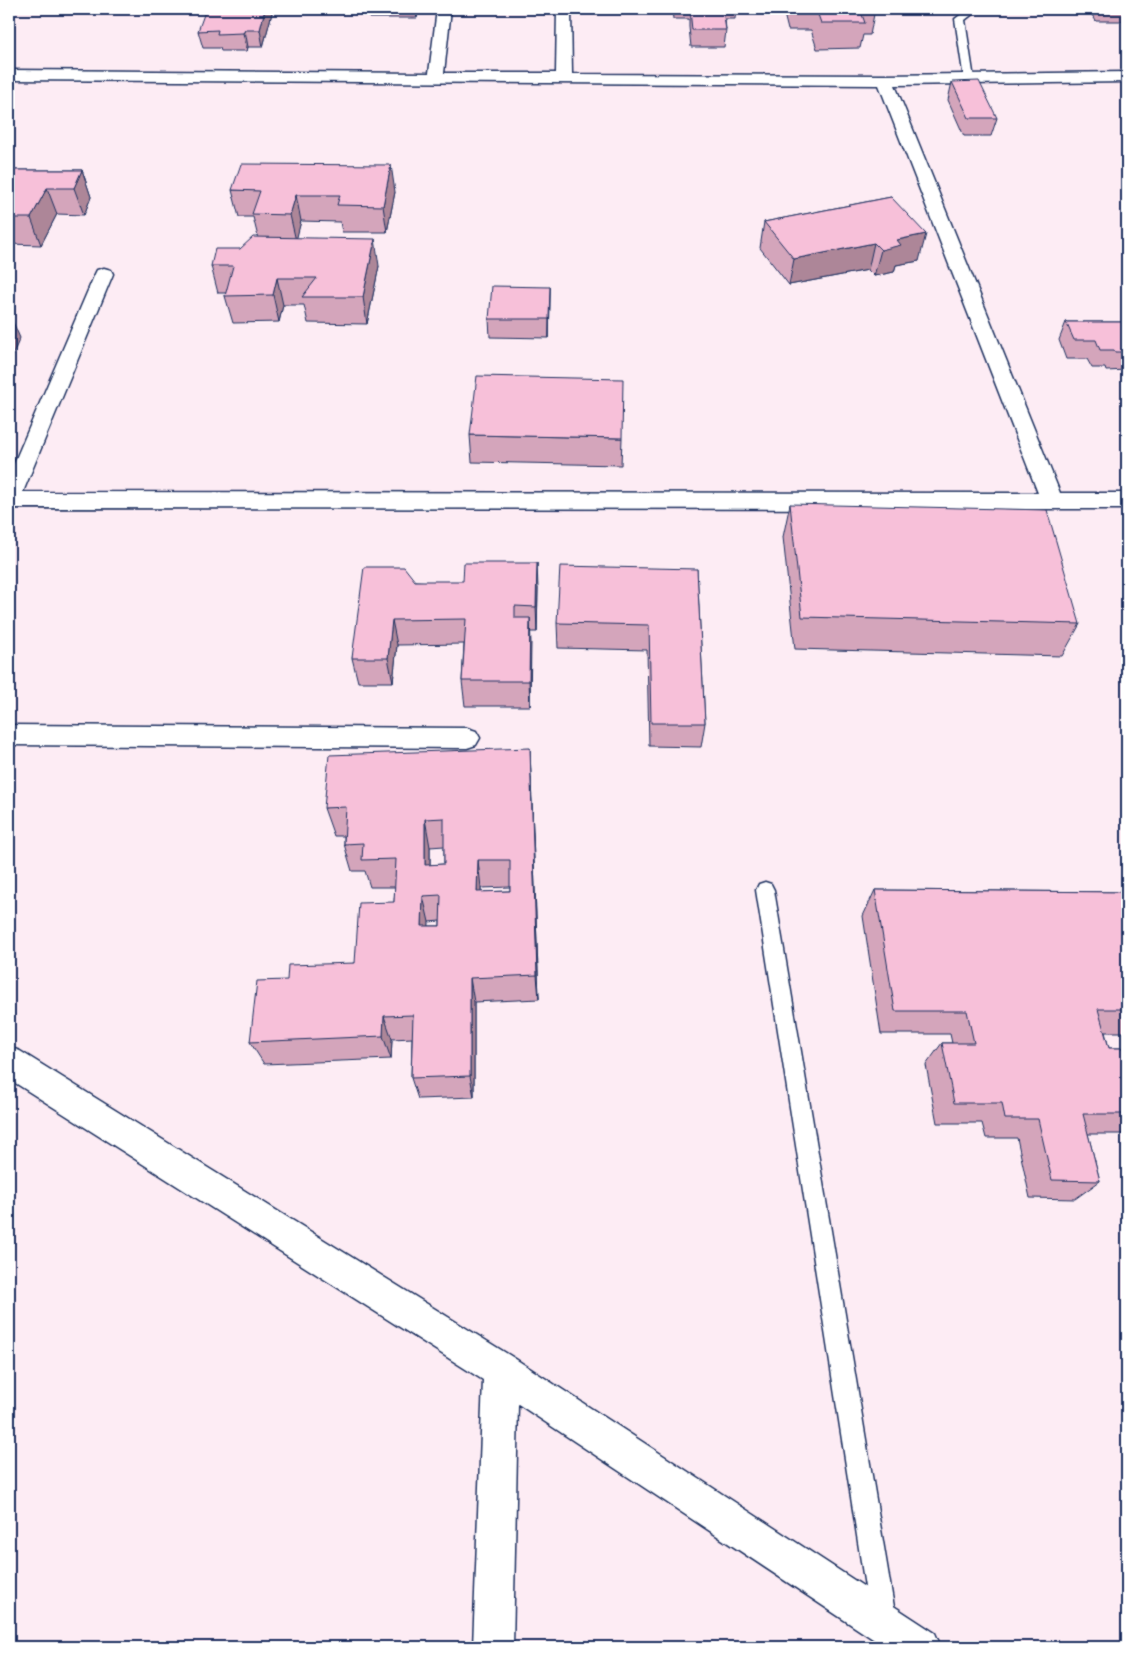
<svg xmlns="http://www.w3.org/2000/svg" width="1136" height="1656" viewBox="0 0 1136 1656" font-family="'Gochi Hand',sans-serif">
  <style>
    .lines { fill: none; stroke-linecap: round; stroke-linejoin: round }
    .service-casing { stroke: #1b2f5e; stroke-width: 3 }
    .minor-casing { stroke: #1b2f5e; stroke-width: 3 }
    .service { fill: #fff; fill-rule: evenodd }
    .minor { fill: #fff; fill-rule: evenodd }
    .wall { fill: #d4a5bb; stroke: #1b2f5e; fill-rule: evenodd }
    .shaded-wall { fill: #ad8698; stroke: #1b2f5e }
    .building { fill: #f7c0d9; stroke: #1b2f5e; fill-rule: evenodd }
  </style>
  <rect width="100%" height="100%" fill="#fdecf4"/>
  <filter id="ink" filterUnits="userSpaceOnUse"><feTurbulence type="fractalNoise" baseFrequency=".02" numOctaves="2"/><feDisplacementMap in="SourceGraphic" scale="10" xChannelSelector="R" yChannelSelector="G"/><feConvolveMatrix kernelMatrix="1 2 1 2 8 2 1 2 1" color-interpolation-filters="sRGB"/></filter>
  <g filter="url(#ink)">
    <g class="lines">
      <!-- service casing -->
      <g class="service-casing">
        <g id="service">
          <path d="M968,9H979L965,20L974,79L969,82L964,79L955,19Z"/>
          <path d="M765,882L771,884L774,890L896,1619L892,1628L883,1632L874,1628L870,1619L756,890L759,884Z"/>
        </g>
      </g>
      <!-- minor casing -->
      <g class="minor-casing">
        <g id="minor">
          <path d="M437,9H451L444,73H556L557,9H571L572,74L885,75L1127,72V82L895,85L1060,493H1127V509L16,508L9,510V475L95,274L97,270L104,268L111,270L113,274L23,492L1038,493L879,85L9,80V70L429,73Z"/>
          <path d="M9,725L467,728L476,731L480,738L476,745L467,748L9,745Z"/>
          <path d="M9,1047L20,1051L514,1358L935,1633L941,1647H885L518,1404L513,1647H473L483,1380L9,1079Z"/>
        </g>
      </g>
      <!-- service -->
      <use href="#service" class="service"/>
      <!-- minor -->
      <use href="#minor" class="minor"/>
    </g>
    <!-- wall -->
    <g class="wall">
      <path d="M368,9H418L417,18H370Z"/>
      <path d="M672,9H736L735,19H725L726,30L724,47H691L689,27V19H673Z"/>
      <path d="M786,9H875L870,35H863L860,48L817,49L811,30H788L785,18Z"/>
      <path d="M1088,9H1127V21H1096Z"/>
      <path d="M272,13L263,47H248L247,51H221L220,48H203L198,31Z"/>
      <path d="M952,82L997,118L991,136H964L948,100Z"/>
      <path d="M9,170H82L91,197L84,215L57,214L41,245L9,244Z"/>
      <path d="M232,190L395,192L387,232H342L340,222L301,221L296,238L379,266L367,324L308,323L304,305H283L279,322L233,323L225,296L226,293H218L211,266L240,249L258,237L253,217H239Z"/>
      <path d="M891,197L919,261L896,265L894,272L874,276L868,270L789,285L760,248L764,222Z"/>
      <path d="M550,287L549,338L490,337L489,319Z"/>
      <path d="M1066,322H1127V370L1106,371L1105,368H1092L1087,359H1066L1059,340Z"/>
      <path d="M470,435L622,438L621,465L472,462Z"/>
      <path d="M790,504L1080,624L1062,656L795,649L783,537Z"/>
      <path d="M697,569L705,723L701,747L649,746L647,650L558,648L557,623Z"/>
      <path d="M415,581L538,588L537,632H530V706H465L462,681L464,644L397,645L393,682H358L352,658Z"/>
      <path d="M531,778L539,999L474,1002V1097L418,1099L411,1078L412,1038L392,1039L391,1059L264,1064L250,1042L287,980L355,963L394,902L395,887H370L365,871H352L344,844V836H334L324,808ZM444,846V864L430,865V847ZM510,887V891L481,892V888ZM440,921V926H428L429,922Z"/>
      <path d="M875,890L1127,892V1032H1105L1109,1048H1127V1134H1088L1100,1181L1075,1199L1030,1198L1017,1138H986L982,1123H937L926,1065L942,1043H952L950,1034H881L863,916Z"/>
    </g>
    <!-- shaded-wall -->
    <g class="shaded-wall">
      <path d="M265,9H271L272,13L263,47L260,30Z"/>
      <path d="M416,9H418L417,18Z"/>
      <path d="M245,30L248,47L247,51L243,33Z"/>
      <path d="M391,165L395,192L387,232L383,206Z"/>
      <path d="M82,170L91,197L84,215L74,188Z"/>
      <path d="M47,188L57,214L41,245L31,218Z"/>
      <path d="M296,195L301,221L296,241L290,215Z"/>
      <path d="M926,234L919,261L896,265L894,272L874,276L881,250L897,240Z"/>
      <path d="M375,239L379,266L367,324L363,297Z"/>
      <path d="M874,243L868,270L789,285L794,259Z"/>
      <path d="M277,278L283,305L279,322L273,295Z"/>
      <path d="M550,287V306L549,338V319Z"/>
      <path d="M9,313L20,338L9,363Z"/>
      <path d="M537,563L538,588L537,632L536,607Z"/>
      <path d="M530,618L531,643L530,706L529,681Z"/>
      <path d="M392,620L397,645L393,682L388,658Z"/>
      <path d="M530,748L531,778L539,999L537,975Z"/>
      <path d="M425,819L430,847V892L425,865Z"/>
      <path d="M478,860L481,888V919L477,892Z"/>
      <path d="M423,896L429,922L428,952L422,926Z"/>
      <path d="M470,978L474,1002V1097L470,1076Z"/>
      <path d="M384,1016L392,1039L391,1059L383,1036Z"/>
    </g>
    <!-- building -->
    <g class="building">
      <path d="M206,9H265L260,30H245L243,33L217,34L218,30L198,31Z"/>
      <path d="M816,9H875H860L865,23H821Z"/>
      <path d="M690,10H723L726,30H692Z"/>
      <path d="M979,81L997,118H969L952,82Z"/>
      <path d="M241,164L391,165L383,206L337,205L340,195H296L290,215L252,214L260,191L232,190Z"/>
      <path d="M9,170H82L74,188H47L31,218H9Z"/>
      <path d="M891,197L926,234L897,240L901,245L881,250L874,243L794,259L764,222Z"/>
      <path d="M253,237L375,239L363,297H302L317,278H277L273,295L225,296L233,266H211L215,249H240Z"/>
      <path d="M492,286L550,287L549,319H489Z"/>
      <path d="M1066,322H1127V352H1115L1114,350H1100L1096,340H1074Z"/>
      <path d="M477,376L623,379L622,438L470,435Z"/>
      <path d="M790,504L1047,510L1080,624L802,617Z"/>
      <path d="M464,563H537L536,607L515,606V618H530L529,681H462L466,619L392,620L388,658H352L364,567H404L415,581H463Z"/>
      <path d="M560,566L697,569L705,723H651L649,625L557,623Z"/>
      <path d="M530,748L537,975L470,978V1076L411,1078L413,1015L384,1016L383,1036L250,1042L257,981L287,980L288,965L355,963L359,903L394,902L396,859L362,860L363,843L344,844L346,807L324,808L329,755ZM444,818V864L425,865V819ZM478,860H510V891L477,892ZM441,895L440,926H422L423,896Z"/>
      <path d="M875,890L1127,892V1009H1098L1109,1048H1127V1114H1083L1100,1181L1052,1180L1038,1119H1005L1002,1103H954L942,1043H974L967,1011H895Z"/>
    </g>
  </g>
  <!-- margin -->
  <rect width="1136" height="1656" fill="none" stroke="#fff" stroke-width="30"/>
  <rect x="15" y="15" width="1106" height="1626" fill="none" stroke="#1b2f5e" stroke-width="2" filter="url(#ink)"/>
</svg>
